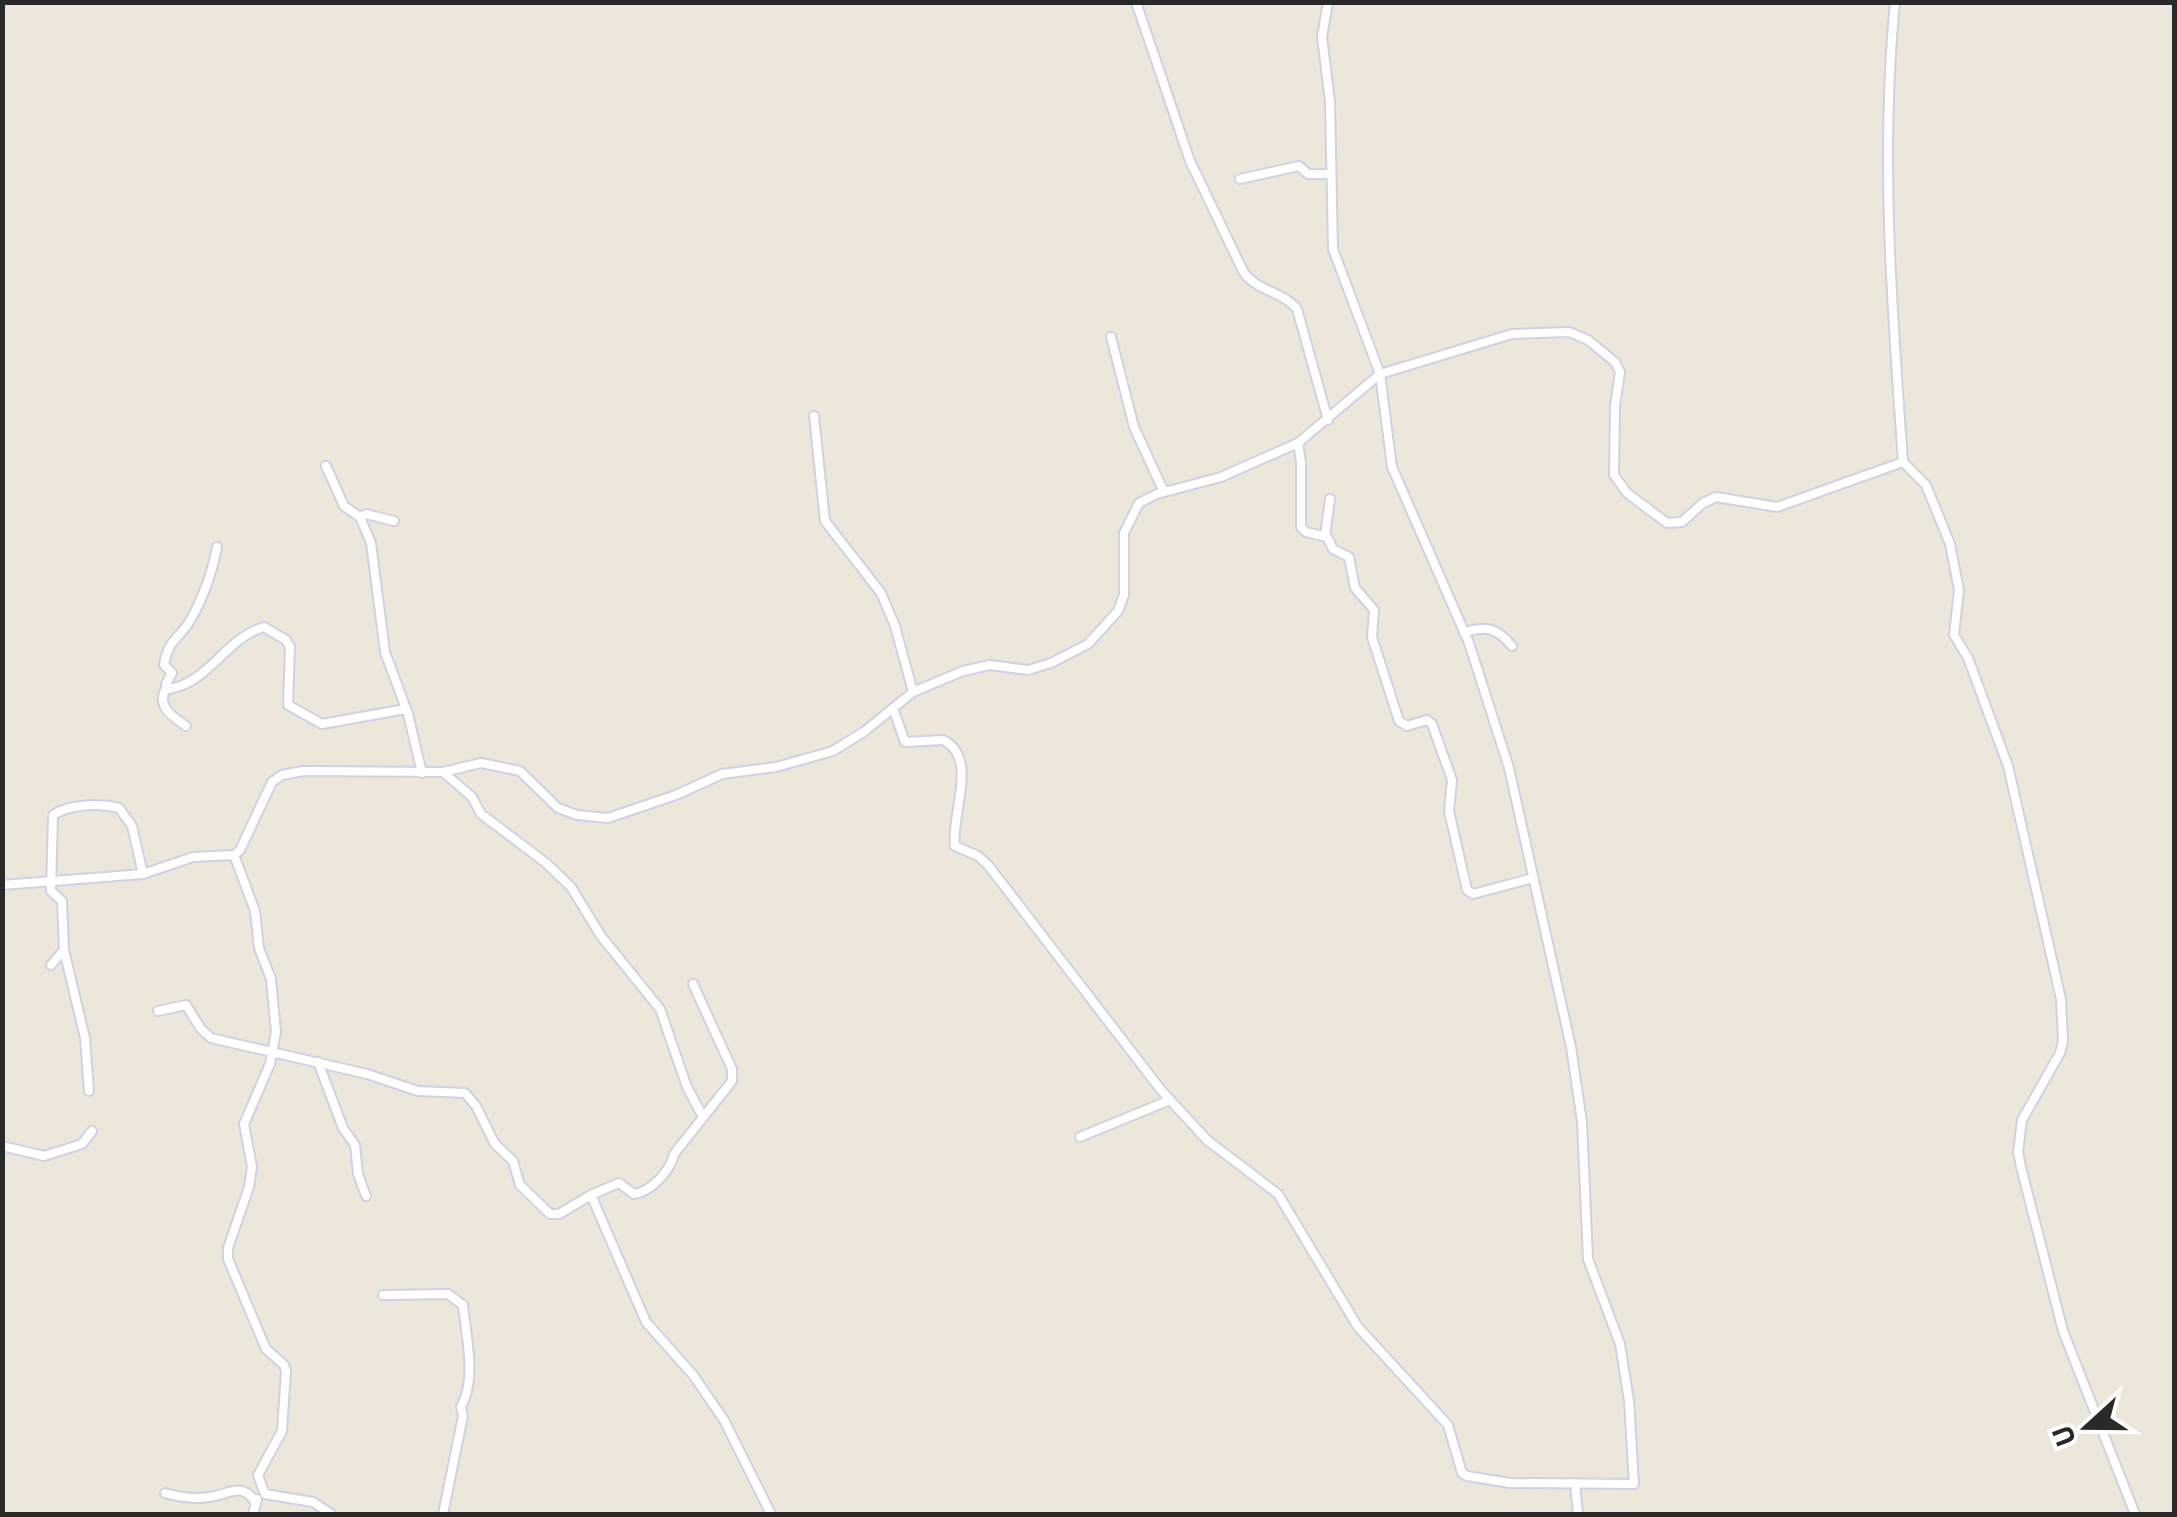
<svg xmlns="http://www.w3.org/2000/svg" width="2177" height="1517" viewBox="0 0 2177 1517" font-family="'IBM Plex Sans',sans-serif">
  <style>
    .lines { fill: none; stroke-linecap: round; stroke-linejoin: round }
    .minor-casing { stroke: #cfd2e4; stroke-width: 12 }
    .minor { stroke: #fff; stroke-width: 8 }
  </style>
  <rect width="100%" height="100%" fill="#ede6da"/>
  <g class="lines">
    <!-- minor casing -->
    <g class="minor-casing">
      <g id="minor">
        <path d="M1136,2L1190,161L1244,273C1258,291 1283,292 1297,309L1328,420"/>
        <path d="M1240,179L1299,166L1308,174H1331"/>
        <path d="M1111,337L1134,427L1164,492"/>
        <path d="M814,416L825,521L881,593L895,626L913,692"/>
        <path d="M1298,443L1301,462V527L1306,532L1327,537L1333,549L1349,557L1355,588L1374,610L1372,637L1399,721L1407,726L1427,720L1432,724L1452,780L1449,811L1467,890L1473,894L1533,878"/>
        <path d="M1903,462L1926,485L1950,544L1959,590L1954,635L1968,658L2008,766L2061,999L2063,1041L2060,1053L2022,1120L2018,1152L2021,1167L2063,1331L2135,1514"/>
        <path d="M326,466L344,506L360,517"/>
        <path d="M394,521L366,514L360,517L371,543L385,652L408,714L422,773"/>
        <path d="M1325,536L1330,499"/>
        <path d="M217,547C212,573 202,601 188,624C176,641 168,641 164,665L172,673L166,684L167,689C208,685 225,638 264,627L286,640L290,647L288,705L322,724L406,709"/>
        <path d="M1464,633C1486,624 1498,629 1512,646"/>
        <path d="M166,688C156,707 172,716 186,726"/>
        <path d="M893,708L905,742L943,740C980,758 950,816 955,846L978,856L988,865L1161,1090L1207,1140L1278,1194L1358,1327L1448,1425L1462,1473L1467,1476L1510,1483L1634,1484L1629,1401L1620,1344L1588,1259L1582,1122L1571,1047L1509,768L1469,643L1392,467L1380,374L1333,249L1330,102L1322,37L1328,2"/>
        <path d="M443,772L472,797L481,814L546,863L571,887L601,936L660,1009L687,1087L703,1117"/>
        <path d="M234,855L255,911L259,948L271,979L276,1032L270,1064L244,1124L252,1167L249,1187L228,1248V1259L266,1349L284,1365L286,1371L282,1431L258,1475L265,1494L313,1502L331,1514"/>
        <path d="M2,885L143,874L193,857L234,855L240,850L272,782L282,775L303,771L443,772L481,763L520,771L558,808L577,815L608,818L676,795L722,774L776,767L833,751L865,731L913,692L963,671L990,665L1028,670L1051,663L1088,644L1118,611L1124,595V533L1139,503L1157,494L1221,477L1298,443L1380,374L1512,334L1569,332L1588,340L1615,362L1620,372L1615,406L1614,475L1627,493L1667,523L1682,522L1703,503L1716,497L1777,507L1903,462C1892,309 1880,156 1895,2"/>
        <path d="M64,950L85,1038L89,1091"/>
        <path d="M51,965L64,950L62,901L51,891L53,815C70,804 99,803 119,808L132,826L143,874"/>
        <path d="M158,1011L186,1005L201,1029L211,1038L367,1074L418,1091L465,1093L476,1106L495,1144L513,1161L520,1185L550,1214H559L591,1195L646,1322L693,1375L724,1420L771,1514"/>
        <path d="M318,1062L343,1128L355,1145L358,1174L366,1196"/>
        <path d="M1080,1137L1170,1100"/>
        <path d="M2,1146L44,1156L82,1144L92,1131"/>
        <path d="M591,1195L619,1183L634,1194C651,1192 671,1170 674,1154L732,1081V1069L693,984"/>
        <path d="M383,1295L448,1294L463,1305C466,1337 477,1378 461,1407L463,1416L443,1514"/>
        <path d="M1575,1483L1578,1514"/>
        <path d="M165,1493C178,1497 195,1499 209,1497C227,1495 243,1481 255,1502"/>
        <path d="M253,1514L257,1499"/>
      </g>
    </g>
    <!-- minor -->
    <use href="#minor" class="minor"/>
  </g>
  <!-- border -->
  <rect width="2177" height="1517" fill="none" stroke="#292929" stroke-width="10"/>
  <!-- north arrow -->
  <g transform="translate(2087 1427) rotate(249)" stroke="#ffffff" stroke-width="8" paint-order="stroke">
  <path d="M0-8L18 38L0 25L-18 38Z" fill="#292929"/>
  <text y="-15" font-size="28" font-weight="bold" text-anchor="middle" fill="#292929">U</text>
  </g>
</svg>
